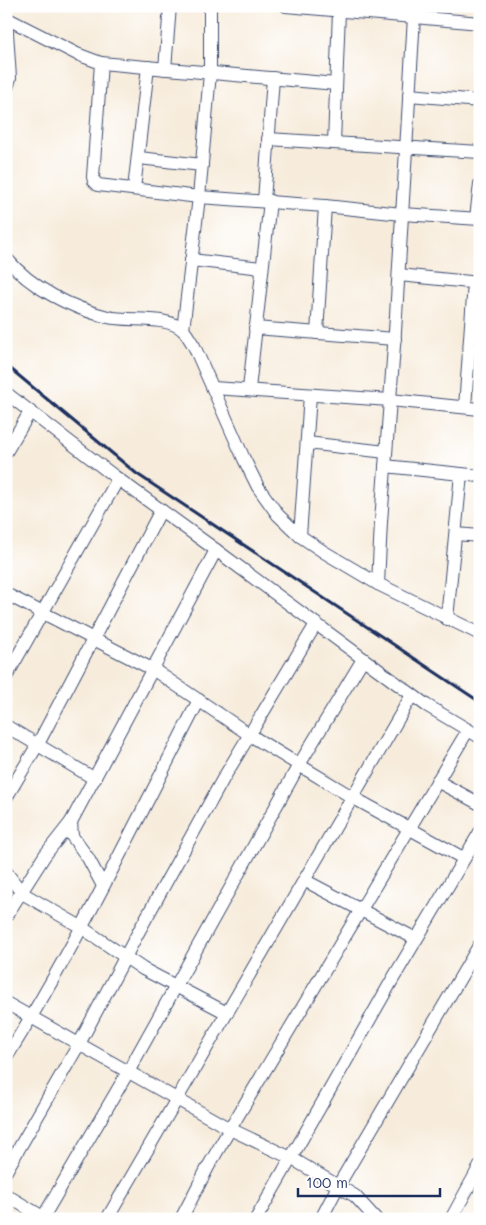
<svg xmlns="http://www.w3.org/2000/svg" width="486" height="1225" viewBox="0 0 486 1225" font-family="Mali,sans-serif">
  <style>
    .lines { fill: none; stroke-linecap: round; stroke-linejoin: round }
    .minor-casing { stroke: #3c4b71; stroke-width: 14 }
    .minor { stroke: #fff; stroke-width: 12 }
    .rail { stroke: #1b2f5e; stroke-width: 3 }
  </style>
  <rect width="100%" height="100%" fill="#fff"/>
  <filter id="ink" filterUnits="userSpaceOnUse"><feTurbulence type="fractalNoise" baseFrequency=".02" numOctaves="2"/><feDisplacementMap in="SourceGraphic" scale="10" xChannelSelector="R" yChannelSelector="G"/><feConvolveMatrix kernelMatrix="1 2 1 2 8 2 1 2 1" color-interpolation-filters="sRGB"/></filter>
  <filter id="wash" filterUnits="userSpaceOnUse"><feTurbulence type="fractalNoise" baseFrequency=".0096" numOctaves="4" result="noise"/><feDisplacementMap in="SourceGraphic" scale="20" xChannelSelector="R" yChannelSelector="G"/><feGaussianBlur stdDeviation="1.12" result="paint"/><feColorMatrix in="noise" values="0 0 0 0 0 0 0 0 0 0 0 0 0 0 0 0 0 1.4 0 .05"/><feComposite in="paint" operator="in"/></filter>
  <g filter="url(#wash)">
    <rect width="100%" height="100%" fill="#f7ecdb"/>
  </g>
  <g filter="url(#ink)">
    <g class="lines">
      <!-- minor casing -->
      <g class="minor-casing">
        <g id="minor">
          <path d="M286,6L414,17L395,332L381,522L378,584L480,634"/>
          <path d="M415,6L414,17L480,23"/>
          <path d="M6,18L77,54L101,63L93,177L94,181L98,185L199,197L325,206L402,214L480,219"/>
          <path d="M6,18L10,78L6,91"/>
          <path d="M101,63L336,84"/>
          <path d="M165,69L170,6"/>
          <path d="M409,95L480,101"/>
          <path d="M268,139L480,152"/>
          <path d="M334,143L339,11"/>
          <path d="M139,158L202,165"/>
          <path d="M134,189L148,67"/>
          <path d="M264,201L273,78"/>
          <path d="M476,218L480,184"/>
          <path d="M6,258C31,288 71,308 108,317C129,322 167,315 183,330C188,335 191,342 194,346L244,459L258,487L278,515L300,536L324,552L378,584"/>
          <path d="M191,260L262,268"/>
          <path d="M399,275L480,283"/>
          <path d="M255,328L395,339"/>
          <path d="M183,330L199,197L210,73V6"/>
          <path d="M317,333L325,206"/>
          <path d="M213,388L390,400L480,409"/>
          <path d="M249,389L270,201"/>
          <path d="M6,393L114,476L216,550L426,705L480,737"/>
          <path d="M465,407L474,283"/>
          <path d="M307,443L386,452"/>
          <path d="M6,452L30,412"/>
          <path d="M385,466L480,476"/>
          <path d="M456,534L480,536"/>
          <path d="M300,536L310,395"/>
          <path d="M6,594L154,670L250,735L299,765L352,797L463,858"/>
          <path d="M447,619L461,474"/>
          <path d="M6,677L118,479"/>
          <path d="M6,726L95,779"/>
          <path d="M437,781L480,804"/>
          <path d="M6,798L38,744L161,510"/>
          <path d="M71,822L72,836L88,858L103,886"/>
          <path d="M6,872L22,893L81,927L143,969L227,1013"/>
          <path d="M304,880L416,939"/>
          <path d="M6,916L45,855L71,822L216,550"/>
          <path d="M6,1003L230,1129L468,730"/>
          <path d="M6,1058C78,943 137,820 199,700"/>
          <path d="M6,1171L79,1044L139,931L223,779L316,624"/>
          <path d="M6,1195L46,1219"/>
          <path d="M42,1219L128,1072L299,765L363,659"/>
          <path d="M107,1219L412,695"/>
          <path d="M181,1219L208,1167L230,1129L291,1158L391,982L480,832"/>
          <path d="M256,1219L291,1158L355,1196L376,1219"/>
          <path d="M321,1219L338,1186L480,944"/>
          <path d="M451,1219L480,1166"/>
        </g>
      </g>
      <!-- minor -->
      <use href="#minor" class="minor"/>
      <!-- rail -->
      <path class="rail" d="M6,365L137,474L480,702"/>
    </g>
  </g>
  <!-- margin -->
  <rect width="486" height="1225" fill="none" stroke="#fff" stroke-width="25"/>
  <!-- scale -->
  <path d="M298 1188v8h142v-8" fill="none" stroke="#1b2f5e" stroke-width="2.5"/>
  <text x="306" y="1188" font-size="15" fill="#1b2f5e" stroke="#ffffff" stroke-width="4" paint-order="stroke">100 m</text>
</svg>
